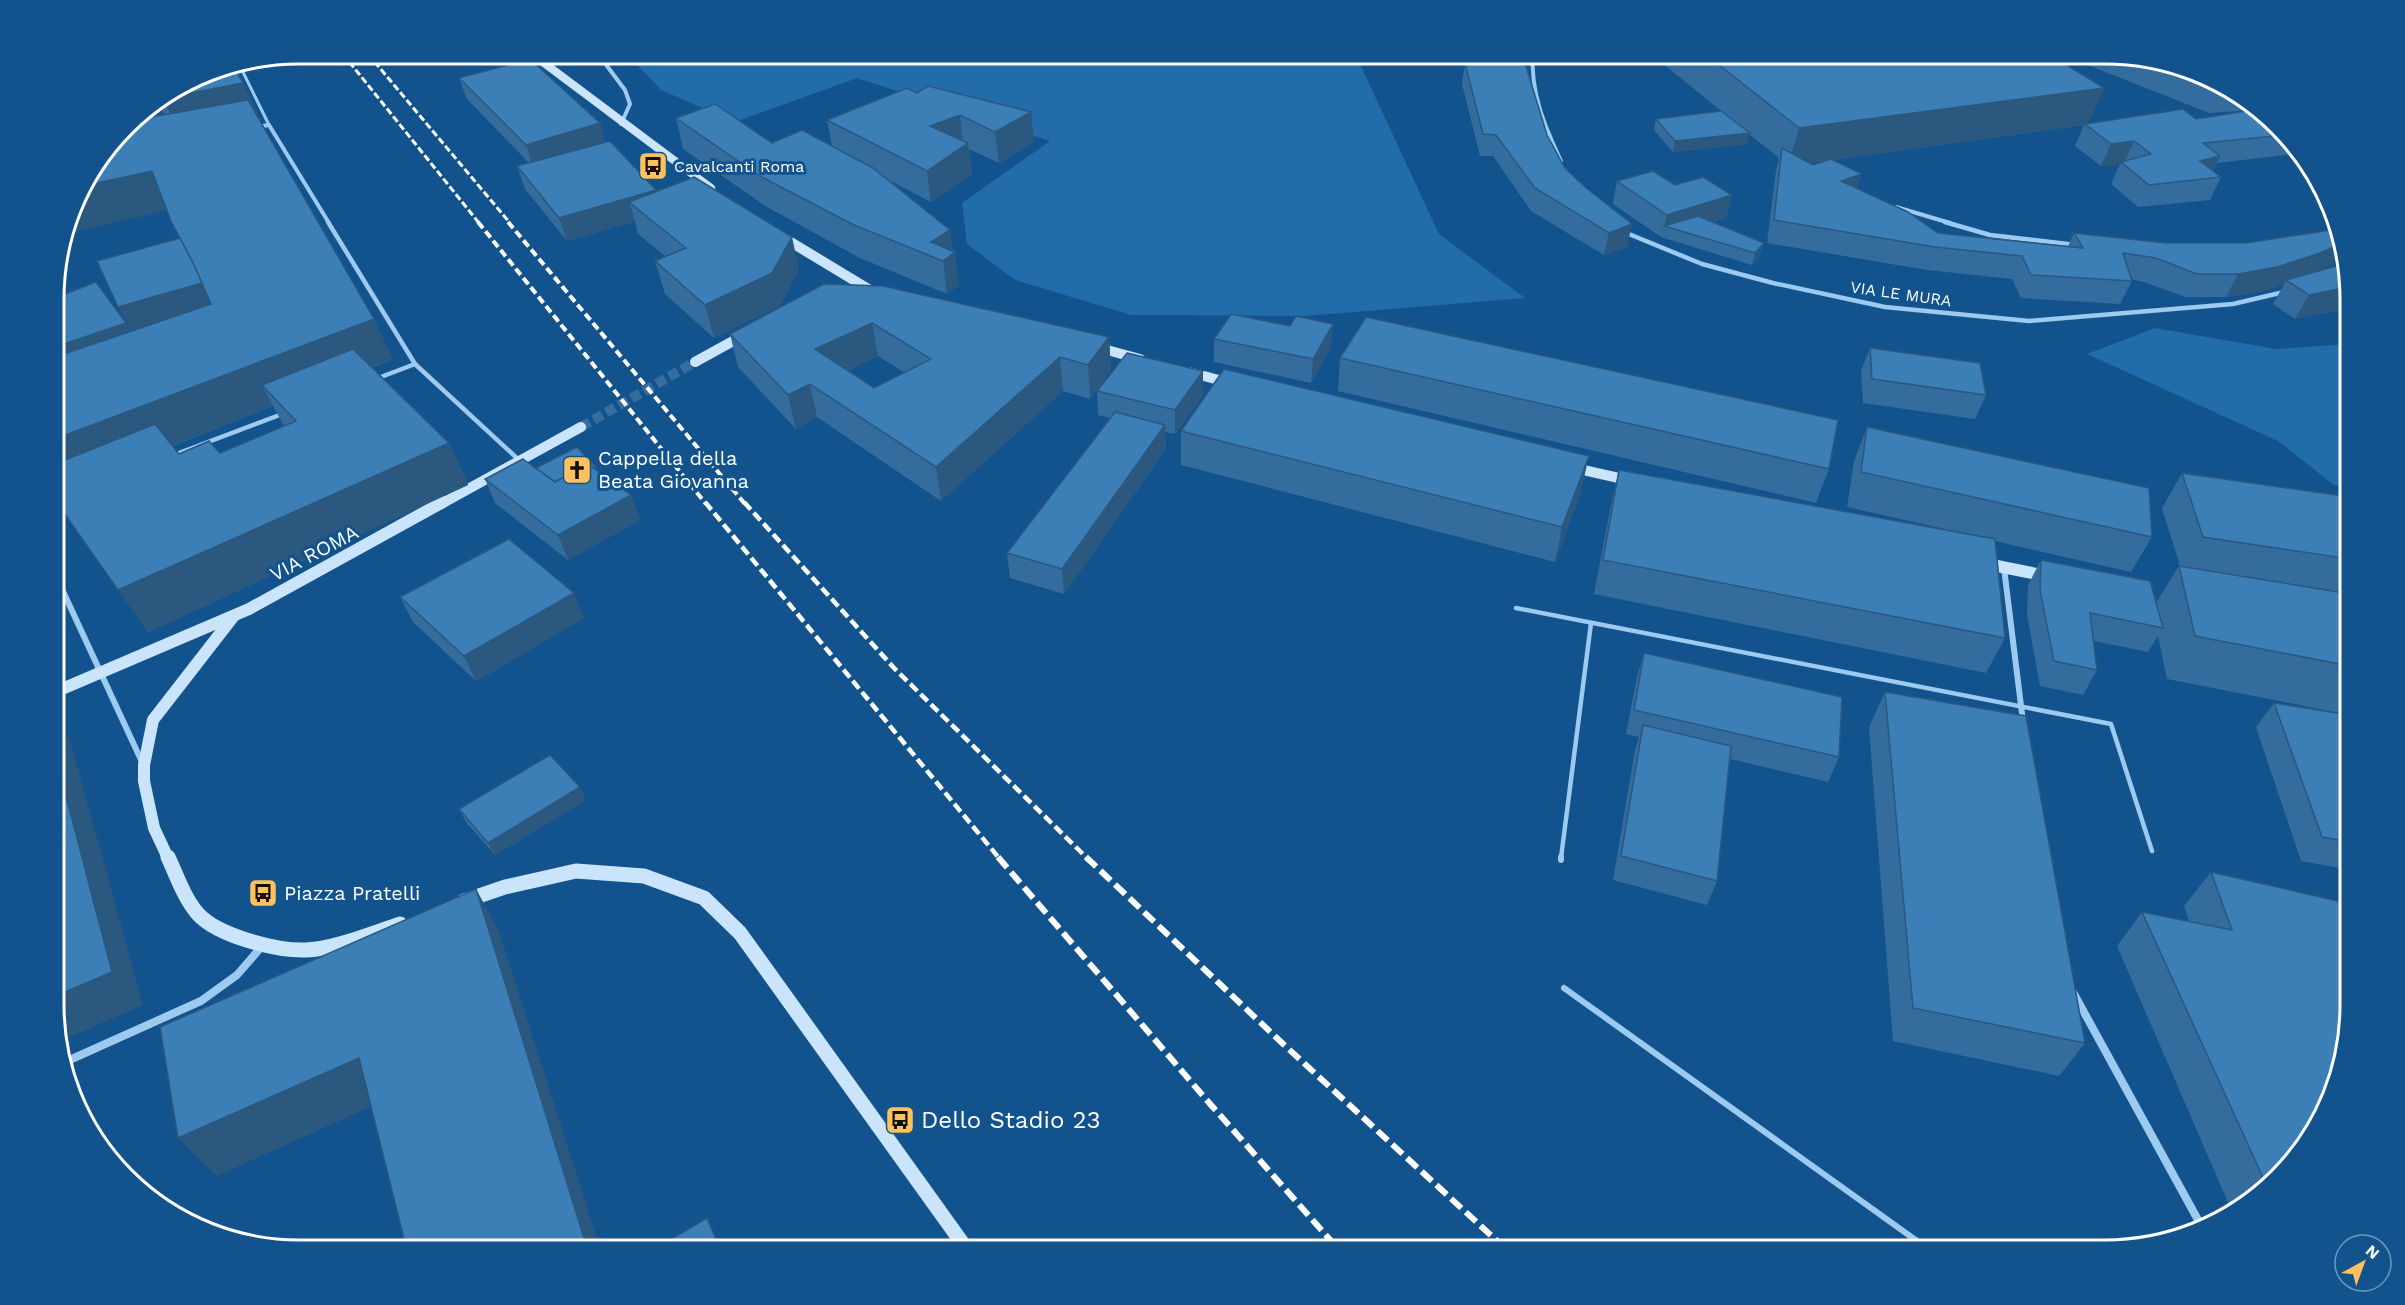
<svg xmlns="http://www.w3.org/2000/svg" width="2405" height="1305" viewBox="0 0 2405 1305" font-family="'Work Sans',sans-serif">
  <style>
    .green { fill: #226caa }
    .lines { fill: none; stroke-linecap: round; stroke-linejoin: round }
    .secondary-tunnel { stroke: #366d9e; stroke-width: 10; stroke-dasharray: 10 4.5; stroke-linecap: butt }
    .lane-far2 { stroke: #9ccaf1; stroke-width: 3 }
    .lane-far1 { stroke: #9ccaf1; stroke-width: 4.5 }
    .lane { stroke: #9ccaf1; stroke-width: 6 }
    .street-far3 { stroke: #9ccaf1; stroke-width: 4 }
    .street-far2 { stroke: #9ccaf1; stroke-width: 4.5 }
    .street-far1 { stroke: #9ccaf1; stroke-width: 6 }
    .street { stroke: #9ccaf1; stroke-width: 8 }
    .secondary-far3 { stroke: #cae4fc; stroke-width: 8 }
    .secondary-far2 { stroke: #cae4fc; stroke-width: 10 }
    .secondary-far1 { stroke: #cae4fc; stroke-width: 12 }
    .secondary { stroke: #cae4fc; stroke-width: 15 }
    .rail-far3 { stroke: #fff; stroke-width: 3; stroke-dasharray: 7 3; stroke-linecap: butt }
    .rail-far2 { stroke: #fff; stroke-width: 4; stroke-dasharray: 8 4; stroke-linecap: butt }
    .rail-far1 { stroke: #fff; stroke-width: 4.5; stroke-dasharray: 10 4.5; stroke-linecap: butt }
    .rail { stroke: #fff; stroke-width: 6; stroke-dasharray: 14 6; stroke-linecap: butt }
    .wall { fill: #346c9d; fill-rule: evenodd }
    .shaded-wall { fill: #2a587f }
    .building { fill: #3c7eb6; stroke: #2a587f; stroke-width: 1.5; fill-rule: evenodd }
    .labels { text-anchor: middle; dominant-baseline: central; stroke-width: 6; stroke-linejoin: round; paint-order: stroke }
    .far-poi-label { font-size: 16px; fill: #fff; stroke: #13538d; text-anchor: start }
    .far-street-label { font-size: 16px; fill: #fff; stroke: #13538d }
    .poi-label { font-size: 20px; fill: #fff; stroke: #13538d; text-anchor: start }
    .street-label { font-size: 20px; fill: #fff; stroke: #13538d }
    .near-poi-label { font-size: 24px; fill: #fff; stroke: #13538d; text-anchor: start }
    .rim { fill: none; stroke: #fff; stroke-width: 3 }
  </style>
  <rect width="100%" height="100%" fill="#13538d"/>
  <!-- green -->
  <g class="green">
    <path d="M627,54H1318L1359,62L1439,234L1525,298L1305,316L1131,315L1015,280L967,244L962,203L1050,141L857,78L735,122L661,90Z"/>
    <path d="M2155,328L2276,349L2349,344L2350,486L2334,485L2278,441L2087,354Z"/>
  </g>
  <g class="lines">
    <!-- secondary-tunnel -->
    <path class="secondary-tunnel" d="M581,427L695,362"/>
    <!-- lane-far2 -->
    <path class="lane-far2" d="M240,66L269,125"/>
    <!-- lane-far1 -->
    <g class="lane-far1">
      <path d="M1516,608L2111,724L2152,851"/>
      <path d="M1561,858L1591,623"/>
    </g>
    <!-- lane -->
    <g class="lane">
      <path d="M1561,860V857"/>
      <path d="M1564,988L1931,1251"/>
    </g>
    <!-- street-far3 -->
    <g class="street-far3">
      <path d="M598,54L625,90L630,104L621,124"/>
      <path d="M1533,54C1530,92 1545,127 1561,161"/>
      <path d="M256,127L269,125L329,223"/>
      <path d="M1896,207L1950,223"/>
    </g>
    <!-- street-far2 -->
    <g class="street-far2">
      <path d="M328,222L415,364L520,461"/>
      <path d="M1945,222L1990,235L2076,245"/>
      <path d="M1624,232L1702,264L1773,283L1885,307L2029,321L2233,304L2284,292"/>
      <path d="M2333,250L2344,264L2341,272"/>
      <path d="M373,380L415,364"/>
      <path d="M171,456L285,413"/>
    </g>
    <!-- street-far1 -->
    <g class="street-far1">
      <path d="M2004,568L2023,722"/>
      <path d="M55,574L142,762"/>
    </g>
    <!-- street -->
    <g class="street">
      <path d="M2074,994L2203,1229"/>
      <path d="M65,1062L201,1001L237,975L263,945"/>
    </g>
    <!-- secondary-far3 -->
    <path class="secondary-far3" d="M532,54L711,188"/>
    <!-- secondary-far2 -->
    <g class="secondary-far2">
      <path d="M779,235L875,293"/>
      <path d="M1096,347L1140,359"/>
      <path d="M695,362L744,335"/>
      <path d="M1189,372L1230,383"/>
      <path d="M1570,467L1632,481"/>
      <path d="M441,504L581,427"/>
    </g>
    <!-- secondary-far1 -->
    <g class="secondary-far1">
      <path d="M1982,563L2047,576"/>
      <path d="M55,692L249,609L443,502"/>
      <path d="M168,858L154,828L144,781V765L153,720L233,617"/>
    </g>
    <!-- secondary -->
    <g class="secondary">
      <path d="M168,857C177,876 184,898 198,914C218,936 277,951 306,950C334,949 373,933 400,924"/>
      <path d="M464,901L505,887L576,871L644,876L704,898L740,933L968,1251"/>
    </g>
    <!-- rail-far3 -->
    <g class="rail-far3">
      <path d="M343,54L479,223"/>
      <path d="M368,54L510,223"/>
    </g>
    <!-- rail-far2 -->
    <g class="rail-far2">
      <path d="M478,222L706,504"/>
      <path d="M508,222L745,504"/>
    </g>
    <!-- rail-far1 -->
    <g class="rail-far1">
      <path d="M705,502L999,858"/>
      <path d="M744,502L894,668L1087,858"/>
    </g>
    <!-- rail -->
    <g class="rail">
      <path d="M998,857L1211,1105L1340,1251"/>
      <path d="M1086,857L1281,1042L1508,1251"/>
    </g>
  </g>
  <!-- wall -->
  <g class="wall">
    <path d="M1669,54H1811L1816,57L2104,88L2088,124L2196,119L2251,110L2209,113L2060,54H2105L2214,80L2268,115L2308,161L2294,154L2217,163L2213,171L2221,177L2210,200L2138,207L2111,184L2120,164L2101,166L2075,146L2084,125L1832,160L1857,188L1938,233L2068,246L2074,233L2332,264L2314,272L2349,268V308L2295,319L2273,304L2284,284L2264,291L2226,297H2185L2144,282L2131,279L2132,281L2120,304L2021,298L2012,279L1927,270L1767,243L1776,170L1779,158L1749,134L1747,144L1673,152L1654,130L1656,119L1721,111L1666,66ZM1829,160L1813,165L1809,163Z"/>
    <path d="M1465,63L1547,135L1565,168L1627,247L1604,255L1531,211L1493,156H1480L1462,84Z"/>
    <path d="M206,73L261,120H260L393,359L372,368L449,443L468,485L148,632L55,500L131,331L180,238L165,115L157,103ZM273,406L284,426L220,453L179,454L173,446Z"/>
    <path d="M459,78L600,123L605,142L656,191L799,269L780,306L714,338L665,294L655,261L666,257L638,234L635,221L567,241L525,189L517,166L529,163L467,99Z"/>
    <path d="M917,93L1034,142L999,163L969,149L972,174L931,202L885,178L950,230L953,251L959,285L947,294L860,258L767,207L683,149L676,118L772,143L832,146L827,120Z"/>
    <path d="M1617,181L1675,185L1732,195L1726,218L1713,222L1760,255L1752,265L1661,237L1613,204Z"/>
    <path d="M824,284L1109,337L1111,370L1090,399L1063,391L941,501L817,417L796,429L738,367L730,334ZM878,356L904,372L874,388L847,371Z"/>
    <path d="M1214,339L1331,347L1311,383L1214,362Z"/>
    <path d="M1870,348L1986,395L1975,419L1863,403L1861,371Z"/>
    <path d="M1340,358L1829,469L1816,503L1338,391Z"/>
    <path d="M1097,391L1203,395L1175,434L1165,432L1166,449L1064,594L1010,578L1007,553L1110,418L1098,415Z"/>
    <path d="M1867,427L2152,537L2131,572L1995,541L2005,638L1986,673L1594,594L1611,505L1619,470L1967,534L1847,507L1854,461Z"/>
    <path d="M1181,431L1581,491L1555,562L1181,465Z"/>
    <path d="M536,468L597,470L631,495L640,520L568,560L495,503L485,479Z"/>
    <path d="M2182,473L2350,497L2351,870L2301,861L2256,727L2274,703L2330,711L2167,679L2158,636L2148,652L2094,641L2097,670L2083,695L2040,686L2027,615L2028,585L2041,560L2156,603L2179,566H2180L2162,508Z"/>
    <path d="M400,597L584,618L476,681L413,622Z"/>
    <path d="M1644,653L1839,757L1828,782L1730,759L1717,881L1707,905L1613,880L1635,750L1639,737L1626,734L1637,677Z"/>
    <path d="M1885,692L2085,1043L2059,1076L1893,1041L1869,727Z"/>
    <path d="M586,800L495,855L466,822L459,809Z"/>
    <path d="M2211,872L2351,904L2290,1168L2242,1210L2233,1214L2117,946L2142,912L2189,921L2184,906Z"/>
  </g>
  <!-- shaded-wall -->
  <g class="shaded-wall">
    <path d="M243,83L261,120L182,136L163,99L165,98Z"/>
    <path d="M2104,88L2088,125L2085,124L2084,125L1788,166L1799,128Z"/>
    <path d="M1031,112L1034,142L999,163L995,132Z"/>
    <path d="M960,115L963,146L930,126Z"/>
    <path d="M600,123L606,145L533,167L526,145Z"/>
    <path d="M1750,133L1747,144L1673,152L1675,141Z"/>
    <path d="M2134,141L2124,163L2121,162L2120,164L2101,166L2111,144Z"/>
    <path d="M968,143L972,174L931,202L927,171Z"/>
    <path d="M2220,156L2209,179L2200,161Z"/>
    <path d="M152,171L172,209L68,234L79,191L83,186Z"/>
    <path d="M1862,174L1854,196L1841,181Z"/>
    <path d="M656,190L662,212L629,202L635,221L567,241L559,218Z"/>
    <path d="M1732,195L1726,218L1682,231L1664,226L1667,215Z"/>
    <path d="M1632,224L1627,247L1604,255L1609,233Z"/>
    <path d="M950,230L953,254L955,252L959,285L947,294L943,261L931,242Z"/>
    <path d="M792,237L799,269L780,306L714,338L705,305Z"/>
    <path d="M1764,243L1760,255L1752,265L1755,253Z"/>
    <path d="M2340,244L2342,248L2332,264L2306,276L2286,280L2284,284L2264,291L2226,297L2238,274Z"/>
    <path d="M203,282L216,306L132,331L118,307Z"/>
    <path d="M2349,287V308L2295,319L2309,295Z"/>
    <path d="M374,319L393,359L280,404L262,385L273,406L55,492V439Z"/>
    <path d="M126,323L150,363L55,398V347Z"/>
    <path d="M872,323L878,356L822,383L815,349Z"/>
    <path d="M1333,324L1331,347L1311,383L1313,359Z"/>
    <path d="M1109,337L1111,370L1090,399L1088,365Z"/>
    <path d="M1060,357L1063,391L941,501L936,467Z"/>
    <path d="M1203,371V395L1175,434V410Z"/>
    <path d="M810,384L817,417L796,429L788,395Z"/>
    <path d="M1165,425L1166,449L1064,594L1062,569Z"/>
    <path d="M449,443L468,485L148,632L118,590Z"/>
    <path d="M1589,456L1581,491L1555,562L1562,527Z"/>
    <path d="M631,495L640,520L568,560L558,535Z"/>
    <path d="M574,593L584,618L476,681L464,656Z"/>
    <path d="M55,723L70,740L143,1005L58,1042L56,1038Z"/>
    <path d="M580,787L586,800L495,855L488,843Z"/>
    <path d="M476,889L499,931L601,1251H588Z"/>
    <path d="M359,1058L390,1098L217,1176L178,1138Z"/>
    <path d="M707,1218L724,1251H721Z"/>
  </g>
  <!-- building -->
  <g class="building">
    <path d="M1705,54H1811L1816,57L1849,54H2049L2104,88L1799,128Z"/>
    <path d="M530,59L600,123L526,145L459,78Z"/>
    <path d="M1465,63H1525L1547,135L1565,168L1585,187L1632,224L1609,233L1535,188L1496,135L1483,134Z"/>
    <path d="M2146,64L2214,80L2232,91L2220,92Z"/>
    <path d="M234,67L243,83L165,98L206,73Z"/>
    <path d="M928,86L1031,112L995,132L960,115L930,126L968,143L927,171L827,120L907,88L917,93Z"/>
    <path d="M248,100L374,319L55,439V357L211,304L194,265L171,221L152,171L83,186L134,120Z"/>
    <path d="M715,104L772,143L802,130L873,168L950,230L931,242L955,252L943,261L854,225L760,176L676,118Z"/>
    <path d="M2183,109L2196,119L2259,109L2268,115L2285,135L2203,143L2220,156L2200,161L2221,177L2149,185L2121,162L2151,154L2134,141L2111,144L2085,124Z"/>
    <path d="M1721,111L1750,133L1675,141L1656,119Z"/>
    <path d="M610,141L656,190L559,218L517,166Z"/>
    <path d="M1782,148L1813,165L1831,159L1862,174L1841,181L1908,212L1938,233L2083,248L2074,233L2166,243H2246L2331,230L2336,234L2340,244L2320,253L2277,267L2238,274H2197L2156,258L2123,253L2132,281L2031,275L2022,256L1935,247L1774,220Z"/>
    <path d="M1653,171L1675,185L1703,177L1732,195L1667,215L1617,181Z"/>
    <path d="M694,177L792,237L772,273L705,305L655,261L686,248L629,202Z"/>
    <path d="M1698,216L1764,243L1755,253L1664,226Z"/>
    <path d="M180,238L194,265L202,283L118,307L97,261Z"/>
    <path d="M2347,263L2349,268V287L2309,295L2286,280Z"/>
    <path d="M96,282L126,323L55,347V298Z"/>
    <path d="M824,284L883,286L1109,337L1088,365L1060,357L936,467L810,384L788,395L730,334ZM872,323L931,359L874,388L815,349Z"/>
    <path d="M1231,314L1290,326L1296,316L1333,324L1313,359L1214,339Z"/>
    <path d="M1366,317L1838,420L1829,469L1340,358Z"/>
    <path d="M1870,348L1980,363L1986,395L1872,379Z"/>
    <path d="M353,349L449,443L118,590L55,500V464L155,424L179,454L209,441L220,453L296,421L262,385Z"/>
    <path d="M1127,353L1203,371L1175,410L1097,391Z"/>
    <path d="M1224,369L1589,456L1562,527L1181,431Z"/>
    <path d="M1115,412L1165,425L1062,569L1007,553Z"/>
    <path d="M1867,427L2149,488L2152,537L1861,472Z"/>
    <path d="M577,447L596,467L594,468L588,464L555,482L536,468Z"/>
    <path d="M523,459L555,482L588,464L631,495L558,535L485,479Z"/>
    <path d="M1619,470L1995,539L2005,638L1603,560Z"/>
    <path d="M2182,473L2350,497V559L2203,537Z"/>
    <path d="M509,539L574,593L464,656L400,597Z"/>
    <path d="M2041,560L2150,581L2163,628L2090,613L2097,670L2054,661L2040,590Z"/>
    <path d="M2179,566L2350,594V666L2195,636Z"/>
    <path d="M1644,653L1842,697L1839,757L1634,710Z"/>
    <path d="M1885,692L2026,716L2085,1043L1913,1008Z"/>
    <path d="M2274,703L2350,715L2351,842L2322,837Z"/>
    <path d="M1643,725L1731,746L1717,881L1621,856Z"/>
    <path d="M550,755L580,787L488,843L459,809Z"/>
    <path d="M56,758L112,972L56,996Z"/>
    <path d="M2211,872L2351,904V1006L2326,1114L2290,1168L2269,1185L2266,1184L2142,912L2232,930Z"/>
    <path d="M476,889L588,1251H407L359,1058L178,1138L160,1027Z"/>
    <path d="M707,1218L721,1251H651Z"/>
  </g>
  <!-- icons -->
  <defs>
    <g id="bus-square" transform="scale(1.5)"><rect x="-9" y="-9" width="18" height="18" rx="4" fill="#ffc15c" stroke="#13538d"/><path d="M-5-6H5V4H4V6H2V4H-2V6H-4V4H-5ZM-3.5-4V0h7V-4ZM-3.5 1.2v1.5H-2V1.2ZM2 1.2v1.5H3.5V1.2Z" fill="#111"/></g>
    <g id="church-square" transform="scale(1.5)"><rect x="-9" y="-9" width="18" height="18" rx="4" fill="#ffc15c" stroke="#13538d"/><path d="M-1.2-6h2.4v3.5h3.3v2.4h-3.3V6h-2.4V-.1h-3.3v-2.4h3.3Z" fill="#111"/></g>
  </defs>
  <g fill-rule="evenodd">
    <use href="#bus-square" x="653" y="166"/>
    <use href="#church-square" x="577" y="470"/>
    <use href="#bus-square" x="263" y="893"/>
    <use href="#bus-square" x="900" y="1120"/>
  </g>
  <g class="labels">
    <!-- far-poi labels -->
    <g class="far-poi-label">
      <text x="674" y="166">Cavalcanti Roma</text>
    </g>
    <!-- far-street labels -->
    <g class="far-street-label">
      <text transform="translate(1901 294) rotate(8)">VIA LE MURA</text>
    </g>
    <!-- poi labels -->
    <g class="poi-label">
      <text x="598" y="458">Cappella della<tspan x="598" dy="23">Beata Giovanna</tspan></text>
      <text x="284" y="893">Piazza Pratelli</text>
    </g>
    <!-- street labels -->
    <g class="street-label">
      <text transform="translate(314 553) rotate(-28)">VIA ROMA</text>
    </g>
    <!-- near-poi labels -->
    <g class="near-poi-label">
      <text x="921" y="1120">Dello Stadio 23</text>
    </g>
  </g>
  <!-- crop -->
  <path d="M0 0H2405V1305H0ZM299 64H2105A235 235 0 0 1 2340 299V1005A235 235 0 0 1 2105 1240H299A235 235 0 0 1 64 1005V299A235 235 0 0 1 299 64Z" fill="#13538d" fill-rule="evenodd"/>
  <path class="rim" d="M299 64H2105A235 235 0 0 1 2340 299V1005A235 235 0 0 1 2105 1240H299A235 235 0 0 1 64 1005V299A235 235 0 0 1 299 64Z"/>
  <!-- north arrow -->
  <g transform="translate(2363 1263) rotate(41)"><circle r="28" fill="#13538d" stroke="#7198bb" stroke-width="1.5"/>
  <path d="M0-4.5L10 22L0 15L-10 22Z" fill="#ffc15c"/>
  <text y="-9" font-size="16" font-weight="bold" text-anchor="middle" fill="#ffffff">N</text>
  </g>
</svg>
